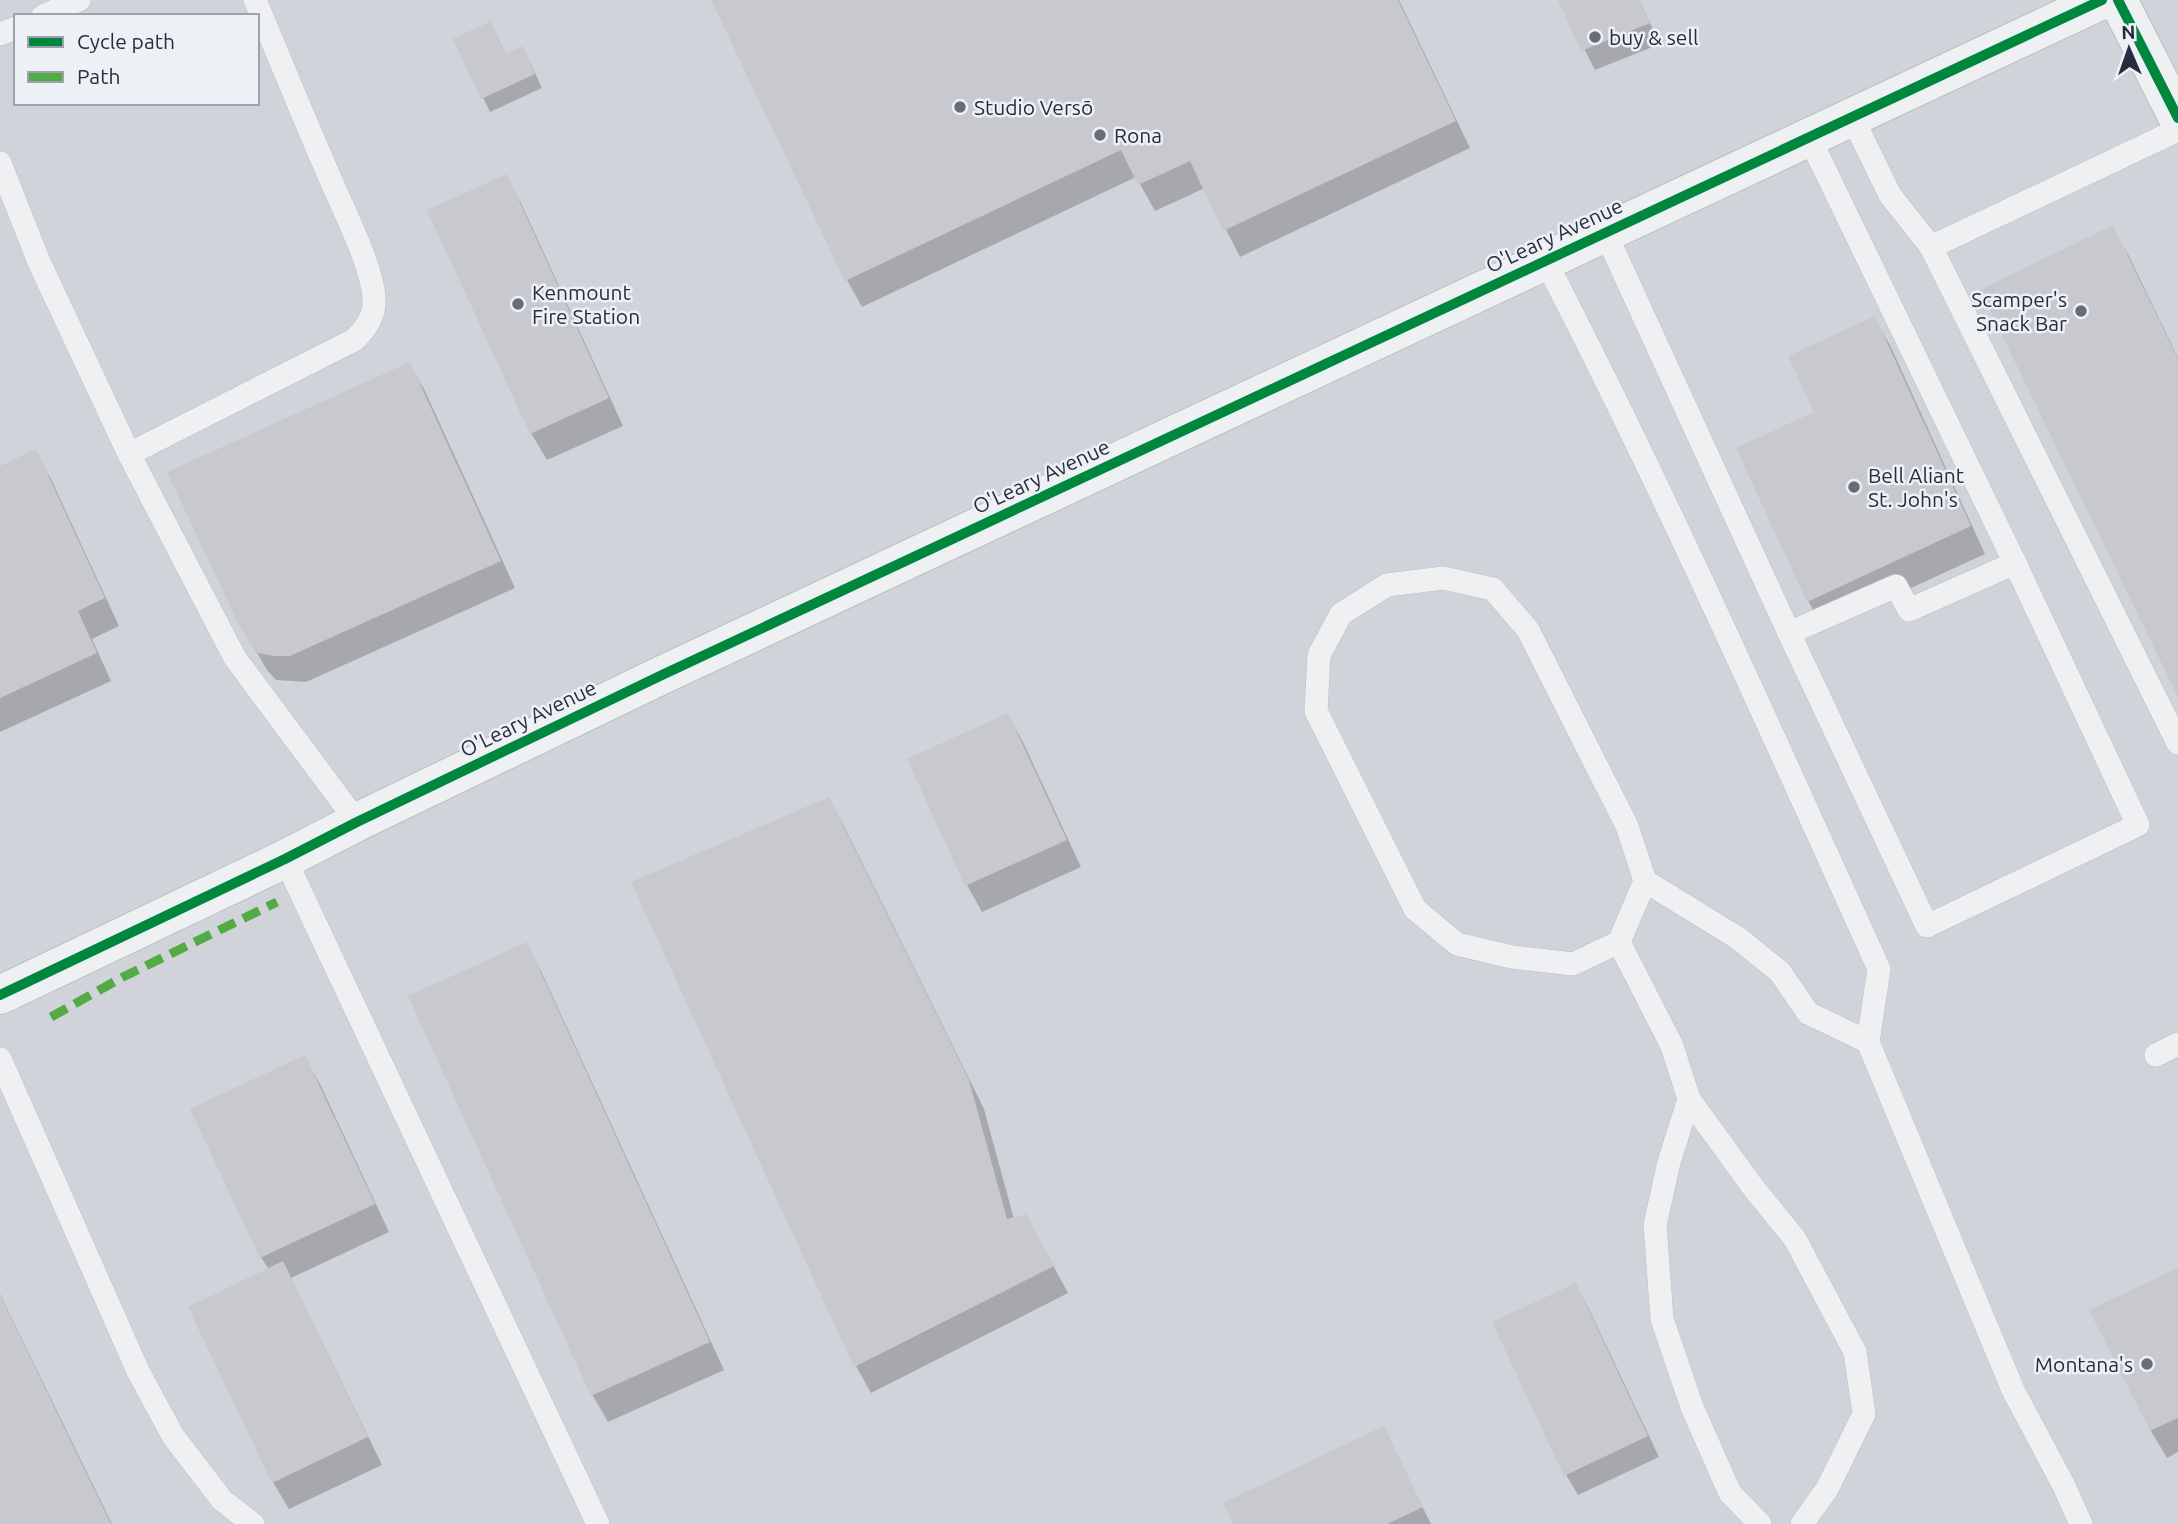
<svg xmlns="http://www.w3.org/2000/svg" width="2178" height="1524" viewBox="0 0 2178 1524" font-family="Ubuntu,sans-serif">
  <style>
    .built { fill: #d0d3da; fill-rule: evenodd }
    .shadow { fill: #0003 }
    .building { fill: #c7c9ce }
    .lines { fill: none; stroke-linecap: round; stroke-linejoin: round }
    .service-casing { stroke: #bdbfc2; stroke-width: 24 }
    .minor-casing { stroke: #bdbfc2; stroke-width: 40 }
    .tertiary-casing { stroke: #bdbfc2; stroke-width: 40 }
    .service { stroke: #eff0f2; stroke-width: 23 }
    .minor { stroke: #eff0f2; stroke-width: 38 }
    .tertiary { stroke: #eff0f2; stroke-width: 38 }
    .quiet { stroke: #53ab46; stroke-width: 9; stroke-dasharray: 18 9; stroke-linecap: butt }
    .cycleway-casing { stroke: #edf0f5; stroke-width: 15 }
    .cycleway { stroke: #00873e; stroke-width: 10 }
    .poi-dot { fill: #686c79; stroke: #edf0f5; stroke-width: 2.5 }
    .labels { text-anchor: middle; dominant-baseline: central; stroke-width: 5; stroke-linejoin: round; paint-order: stroke }
    .poi-label { font-size: 21px; fill: #272d3e; stroke: #edf0f5; text-anchor: start }
    .street-label { font-size: 21px; fill: #272d3e; stroke: #edf0f5 }
  </style>
  <rect width="100%" height="100%" fill="#e0e2e6"/>
  <!-- built -->
  <path class="built" d="M0,0H2178V1524H0ZM16,16H257V103H16Z"/>
  <!-- shadow -->
  <g class="shadow">
    <path d="M713,0H1399L1470,148L1240,257L1205,188L1155,211L1136,177L862,307L847,280Z"/>
    <path d="M1559,0H1639L1660,44L1595,70Z"/>
    <path d="M498,37L506,56L530,62L542,88L490,112L456,40Z"/>
    <path d="M506,176L521,203L623,426L547,460L531,433Z"/>
    <path d="M2112,228L2128,254L2178,358V693Z"/>
    <path d="M1874,318L1890,345L1985,554L1824,628L1808,601L1816,413Z"/>
    <path d="M409,364L425,391L515,588L306,682L276,680L267,670L250,641Z"/>
    <path d="M35,452L51,479L119,626L92,639L111,681L0,732V468Z"/>
    <path d="M1008,715L1023,742L1081,867L982,912L967,885L909,760Z"/>
    <path d="M829,799L844,826L984,1109L1014,1219L1041,1243L1068,1293L871,1393L856,1366L633,883Z"/>
    <path d="M526,944L541,971L724,1370L608,1422L593,1396L410,997Z"/>
    <path d="M304,1057L320,1084L389,1232L291,1278L382,1465L289,1509L273,1482L269,1270L261,1257Z"/>
    <path d="M2178,1270V1452L2167,1458L2151,1431L2092,1311Z"/>
    <path d="M1575,1285L1587,1305L1659,1457L1578,1495L1566,1475Z"/>
    <path d="M0,1294L112,1524H0Z"/>
    <path d="M1383,1428L1431,1524H1235Z"/>
  </g>
  <!-- building -->
  <g class="building">
    <path d="M711,0H1398L1456,121L1223,231L1190,161L1138,185L1121,150L845,281Z"/>
    <path d="M1558,0H1639L1650,23L1581,51Z"/>
    <path d="M491,21L505,54L523,46L535,74L481,99L453,39Z"/>
    <path d="M507,174L609,398L530,434L427,210Z"/>
    <path d="M2113,225L2178,359V697L1980,290Z"/>
    <path d="M1875,316L1971,526L1807,602L1736,448L1814,412L1788,356Z"/>
    <path d="M410,362L501,561L290,656H274L258,653L249,642L238,623L167,472Z"/>
    <path d="M36,449L105,598L78,611L97,653L0,698V466Z"/>
    <path d="M1008,713L1067,840L965,886L907,759Z"/>
    <path d="M829,797L969,1080L1007,1219L1026,1214L1054,1266L854,1367L631,882Z"/>
    <path d="M527,942L710,1342L591,1396L408,996Z"/>
    <path d="M305,1055L375,1204L260,1258L190,1109Z"/>
    <path d="M283,1261L368,1437L272,1483L188,1307Z"/>
    <path d="M2178,1268V1418L2150,1431L2089,1310Z"/>
    <path d="M1576,1283L1648,1436L1564,1476L1492,1322Z"/>
    <path d="M0,1295L111,1524H0Z"/>
    <path d="M1384,1426L1423,1507L1387,1524H1233L1223,1503Z"/>
  </g>
  <g class="lines">
    <!-- service casing -->
    <g class="service-casing">
      <g id="service">
        <path d="M43,16L79,0"/>
        <path d="M0,34L16,28"/>
        <path d="M1852,117L1890,195L1931,247L2178,743"/>
        <path d="M0,163L39,262L129,454L354,340C366,329 375,316 374,299C373,267 343,209 330,178C304,119 280,59 255,0"/>
        <path d="M1605,232L1789,633L1927,926L2138,825L2015,563L1809,137"/>
        <path d="M1931,247L2178,130"/>
        <path d="M1545,260C1665,492 1771,731 1879,969L1868,1042L2013,1390L2064,1486L2081,1524"/>
        <path d="M129,454L235,658L357,822"/>
        <path d="M1443,578L1493,589L1528,630L1627,826L1645,881L1619,942L1573,964L1512,957L1457,944L1415,909L1316,711L1319,655L1341,614L1387,585Z"/>
        <path d="M1789,633L1896,586L1909,610L2015,563"/>
        <path d="M285,859L598,1524"/>
        <path d="M1645,881L1738,938L1780,972L1808,1013L1868,1042"/>
        <path d="M1619,942L1672,1046L1689,1099L1752,1186L1795,1239L1855,1352L1864,1414L1827,1489L1802,1524"/>
        <path d="M2156,1055L2178,1044"/>
        <path d="M0,1059L138,1371L173,1436L222,1500L253,1524"/>
        <path d="M1689,1099L1669,1162L1655,1225L1662,1319L1692,1407L1730,1493L1760,1524"/>
      </g>
    </g>
    <!-- minor casing -->
    <g class="minor-casing">
      <path id="minor" d="M2118,0L2178,118"/>
    </g>
    <!-- tertiary casing -->
    <g class="tertiary-casing">
      <path id="tertiary" d="M0,995L285,859L357,822L662,675L2102,0"/>
    </g>
    <!-- service -->
    <use href="#service" class="service"/>
    <!-- minor -->
    <use href="#minor" class="minor"/>
    <!-- tertiary -->
    <use href="#tertiary" class="tertiary"/>
    <!-- quiet -->
    <path class="quiet" d="M51,1017L123,977L277,902"/>
    <!-- cycleway casing -->
    <g class="cycleway-casing">
      <g id="cycleway">
        <path d="M2118,0L2178,118"/>
        <path d="M0,995L285,859L357,822L662,675L2102,0"/>
      </g>
    </g>
    <!-- cycleway -->
    <use href="#cycleway" class="cycleway"/>
  </g>
  <!-- markers -->
  <g class="poi-dot">
    <circle cx="1595" cy="37" r="7"/>
    <circle cx="960" cy="107" r="7"/>
    <circle cx="1100" cy="135" r="7"/>
    <circle cx="518" cy="304" r="7"/>
    <circle cx="2081" cy="311" r="7"/>
    <circle cx="1854" cy="487" r="7"/>
    <circle cx="2147" cy="1364" r="7"/>
  </g>
  <g class="labels">
    <!-- poi labels -->
    <g class="poi-label">
      <text x="1609" y="37">buy &amp; sell</text>
      <text x="974" y="107">Studio Versō</text>
      <text x="1114" y="135">Rona</text>
      <text x="532" y="292">Kenmount<tspan x="532" dy="24">Fire Station</tspan></text>
      <text x="2067" y="299" text-anchor="end">Scamper's<tspan x="2067" dy="24">Snack Bar</tspan></text>
      <text x="1868" y="475">Bell Aliant<tspan x="1868" dy="24">St. John's</tspan></text>
      <text x="2133" y="1364" text-anchor="end">Montana's</text>
    </g>
    <!-- street labels -->
    <g class="street-label">
      <text transform="translate(1554 235) rotate(-25)">O'Leary Avenue</text>
      <text transform="translate(1041 476) rotate(-25)">O'Leary Avenue</text>
      <text transform="translate(528 718) rotate(-26)">O'Leary Avenue</text>
    </g>
  </g>
  <!-- legend -->
  <rect x="14" y="14" width="245" height="91" fill="#edf0f5" stroke="#9ea2ac" stroke-width="2"/>
  <rect x="28" y="37" width="35" height="10" fill="#00873e" stroke="#9ea2ac" stroke-width="2"/>
  <text x="77" y="49" font-size="21" fill="#272d3e">Cycle path</text>
  <rect x="28" y="72" width="35" height="10" fill="#53ab46" stroke="#9ea2ac" stroke-width="2"/>
  <text x="77" y="84" font-size="21" fill="#272d3e">Path</text>
  <!-- north arrow -->
  <g transform="translate(2129 49) rotate(358)" stroke="#edf0f5" stroke-width="5" paint-order="stroke">
  <path d="M0-5L12 26L0 18L-12 26Z" fill="#272d3e"/>
  <text y="-10" font-size="19" font-weight="bold" text-anchor="middle" fill="#272d3e">N</text>
  </g>
</svg>
